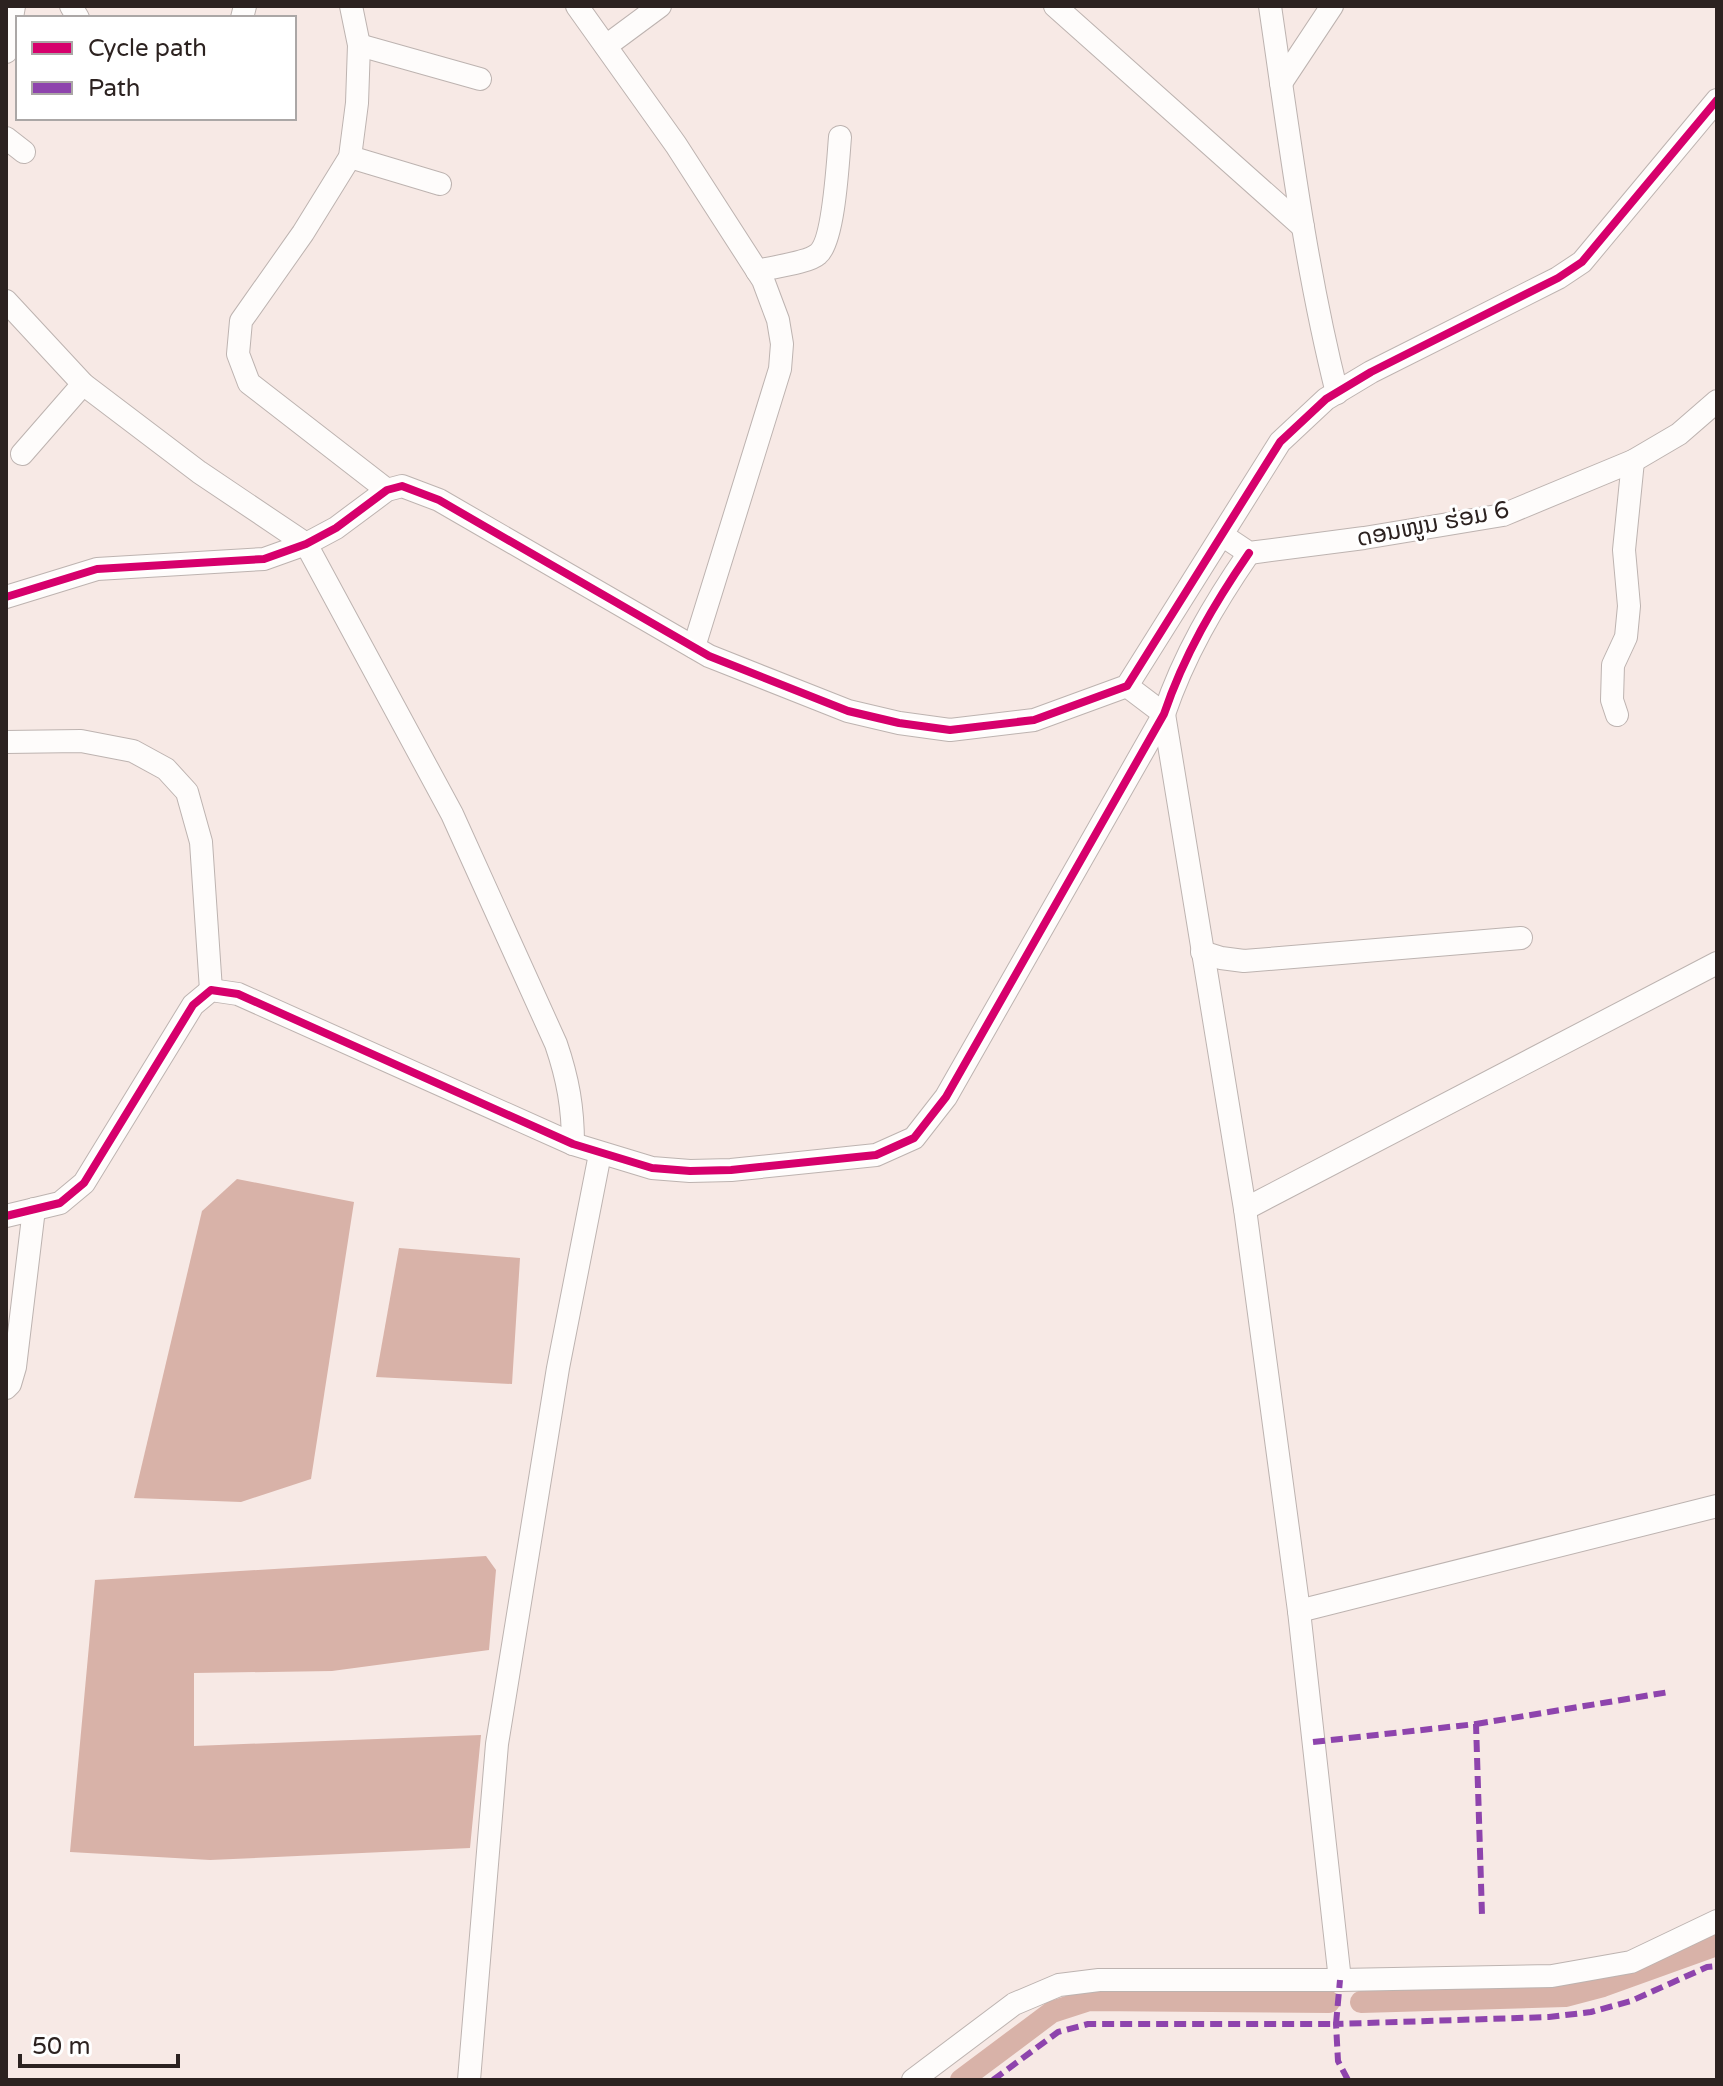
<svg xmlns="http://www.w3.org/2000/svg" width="1723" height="2086" viewBox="0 0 1723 2086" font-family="'Varela Round','Noto Sans Lao',sans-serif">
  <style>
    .water { fill: #d8b2a8 }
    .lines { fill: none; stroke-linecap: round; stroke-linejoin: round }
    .canal { stroke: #d8b2a8; stroke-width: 22 }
    .minor-casing { stroke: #bdb3b0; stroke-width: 24 }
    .minor { stroke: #fefcfb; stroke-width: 22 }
    .quiet { stroke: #8e44ad; stroke-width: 6; stroke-dasharray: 12 6; stroke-linecap: butt }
    .cycleway-casing { stroke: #fff; stroke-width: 13 }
    .cycleway { stroke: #d6006c; stroke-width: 8 }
    .labels { text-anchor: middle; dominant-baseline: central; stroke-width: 6; stroke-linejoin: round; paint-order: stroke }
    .street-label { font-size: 24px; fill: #2c2220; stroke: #fff }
  </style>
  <rect width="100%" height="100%" fill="#f7e9e5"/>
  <!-- water -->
  <g class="water">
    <path d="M237,1179L354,1202L311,1479L241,1502L134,1498L202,1211Z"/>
    <path d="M399,1248L520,1258L512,1384L376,1377Z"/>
    <path d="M486,1556L496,1570L489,1650L332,1671L194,1673V1746L481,1735L470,1848L210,1860L70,1852L95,1580Z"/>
  </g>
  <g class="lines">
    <!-- canal -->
    <g class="canal">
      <path d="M1361,2002L1565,1996L1603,1986L1717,1945"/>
      <path d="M961,2080L1052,2012L1089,2000L1329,2002"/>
    </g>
    <!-- minor casing -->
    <g class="minor-casing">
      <g id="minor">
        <path d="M71,6L78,18"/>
        <path d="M351,6L359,45L357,103L350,157L303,233L241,321L238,354L249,383L387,490"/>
        <path d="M577,6L676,145L763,280L778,320L782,344L780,369L694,647"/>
        <path d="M1055,6L1303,227"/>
        <path d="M1270,6C1289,136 1305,266 1337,393"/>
        <path d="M242,18L245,6"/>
        <path d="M359,45L480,79"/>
        <path d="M606,46L660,6"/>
        <path d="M6,52L14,6"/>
        <path d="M1281,83L1332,6"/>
        <path d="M6,138L24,152"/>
        <path d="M350,157L440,184"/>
        <path d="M757,271C772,267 808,263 818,254C834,241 838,160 840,137"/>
        <path d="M6,301L83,384L199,472L306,544L452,814L556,1044C568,1079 573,1108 573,1144"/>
        <path d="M22,454L83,384"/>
        <path d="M1222,535L1249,553L1364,538L1503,515L1633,461L1679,434L1717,401"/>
        <path d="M6,597L97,569L264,559L306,544L336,528L387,490L402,486L439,500L709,656L848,711L899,723L950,730L1034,720L1127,686L1280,442L1326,399L1371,372L1558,278L1582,262L1717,100"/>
        <path d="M1127,686L1164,714L1245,1209L1299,1611L1340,1980"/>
        <path d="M1617,715L1612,700L1613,665L1626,637L1629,606L1624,550L1633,461"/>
        <path d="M6,742L81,741L133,751L166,769L187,792L201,842L211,990"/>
        <path d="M1202,952L1221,958L1244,961L1521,938"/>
        <path d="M1245,1209L1717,963"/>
        <path d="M6,1216L60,1203L84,1183L193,1005L211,990L238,994L573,1144L652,1168L690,1171L731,1170L876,1155L914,1138L946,1097L1164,714C1184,655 1214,604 1249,553"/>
        <path d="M6,1388L10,1384L15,1367L34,1209"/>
        <path d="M1299,1611L1717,1506"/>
        <path d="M469,2080L497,1744L558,1368L600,1154"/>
        <path d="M913,2080L1014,2004L1059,1985L1099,1980H1340L1552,1976L1631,1962L1717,1921"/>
      </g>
    </g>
    <!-- minor -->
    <use href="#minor" class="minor"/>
    <!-- quiet -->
    <g class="quiet">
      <path d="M1476,1724L1669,1692"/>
      <path d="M1313,1742L1476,1724L1482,1915"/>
      <path d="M993,2080L1058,2032L1088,2024H1336L1340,1980"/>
      <path d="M1348,2080L1338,2061L1336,2024L1549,2017L1591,2012L1631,2001L1707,1967L1717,1966"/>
    </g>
    <!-- cycleway casing -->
    <g class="cycleway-casing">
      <g id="cycleway">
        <path d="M6,597L97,569L264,559L306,544L336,528L387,490L402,486L439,500L709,656L848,711L899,723L950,730L1034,720L1127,686L1280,442L1326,399L1371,372L1558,278L1582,262L1717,100"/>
        <path d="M6,1216L60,1203L84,1183L193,1005L211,990L238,994L573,1144L652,1168L690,1171L731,1170L876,1155L914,1138L946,1097L1164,714C1184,655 1214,604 1249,553"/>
      </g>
    </g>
    <!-- cycleway -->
    <use href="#cycleway" class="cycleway"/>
  </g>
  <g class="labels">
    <!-- street labels -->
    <g class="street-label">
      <text transform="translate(1433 524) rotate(-11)">ດອນໜູນ ຮ່ອມ 6</text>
    </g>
  </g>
  <!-- border -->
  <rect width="1723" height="2086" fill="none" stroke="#2c2220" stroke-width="16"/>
  <!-- legend -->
  <rect x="16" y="16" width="280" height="104" fill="#ffffff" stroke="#aba7a6" stroke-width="2"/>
  <rect x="32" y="42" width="40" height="12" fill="#d6006c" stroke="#aba7a6" stroke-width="2"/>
  <text x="88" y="56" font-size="24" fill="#2c2220">Cycle path</text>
  <rect x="32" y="82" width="40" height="12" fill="#8e44ad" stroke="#aba7a6" stroke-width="2"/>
  <text x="88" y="96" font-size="24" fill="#2c2220">Path</text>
  <!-- scale -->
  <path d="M20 2054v12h158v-12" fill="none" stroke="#2c2220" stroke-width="4"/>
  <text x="32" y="2054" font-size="24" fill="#2c2220" stroke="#ffffff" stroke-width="6" paint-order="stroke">50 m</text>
</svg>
